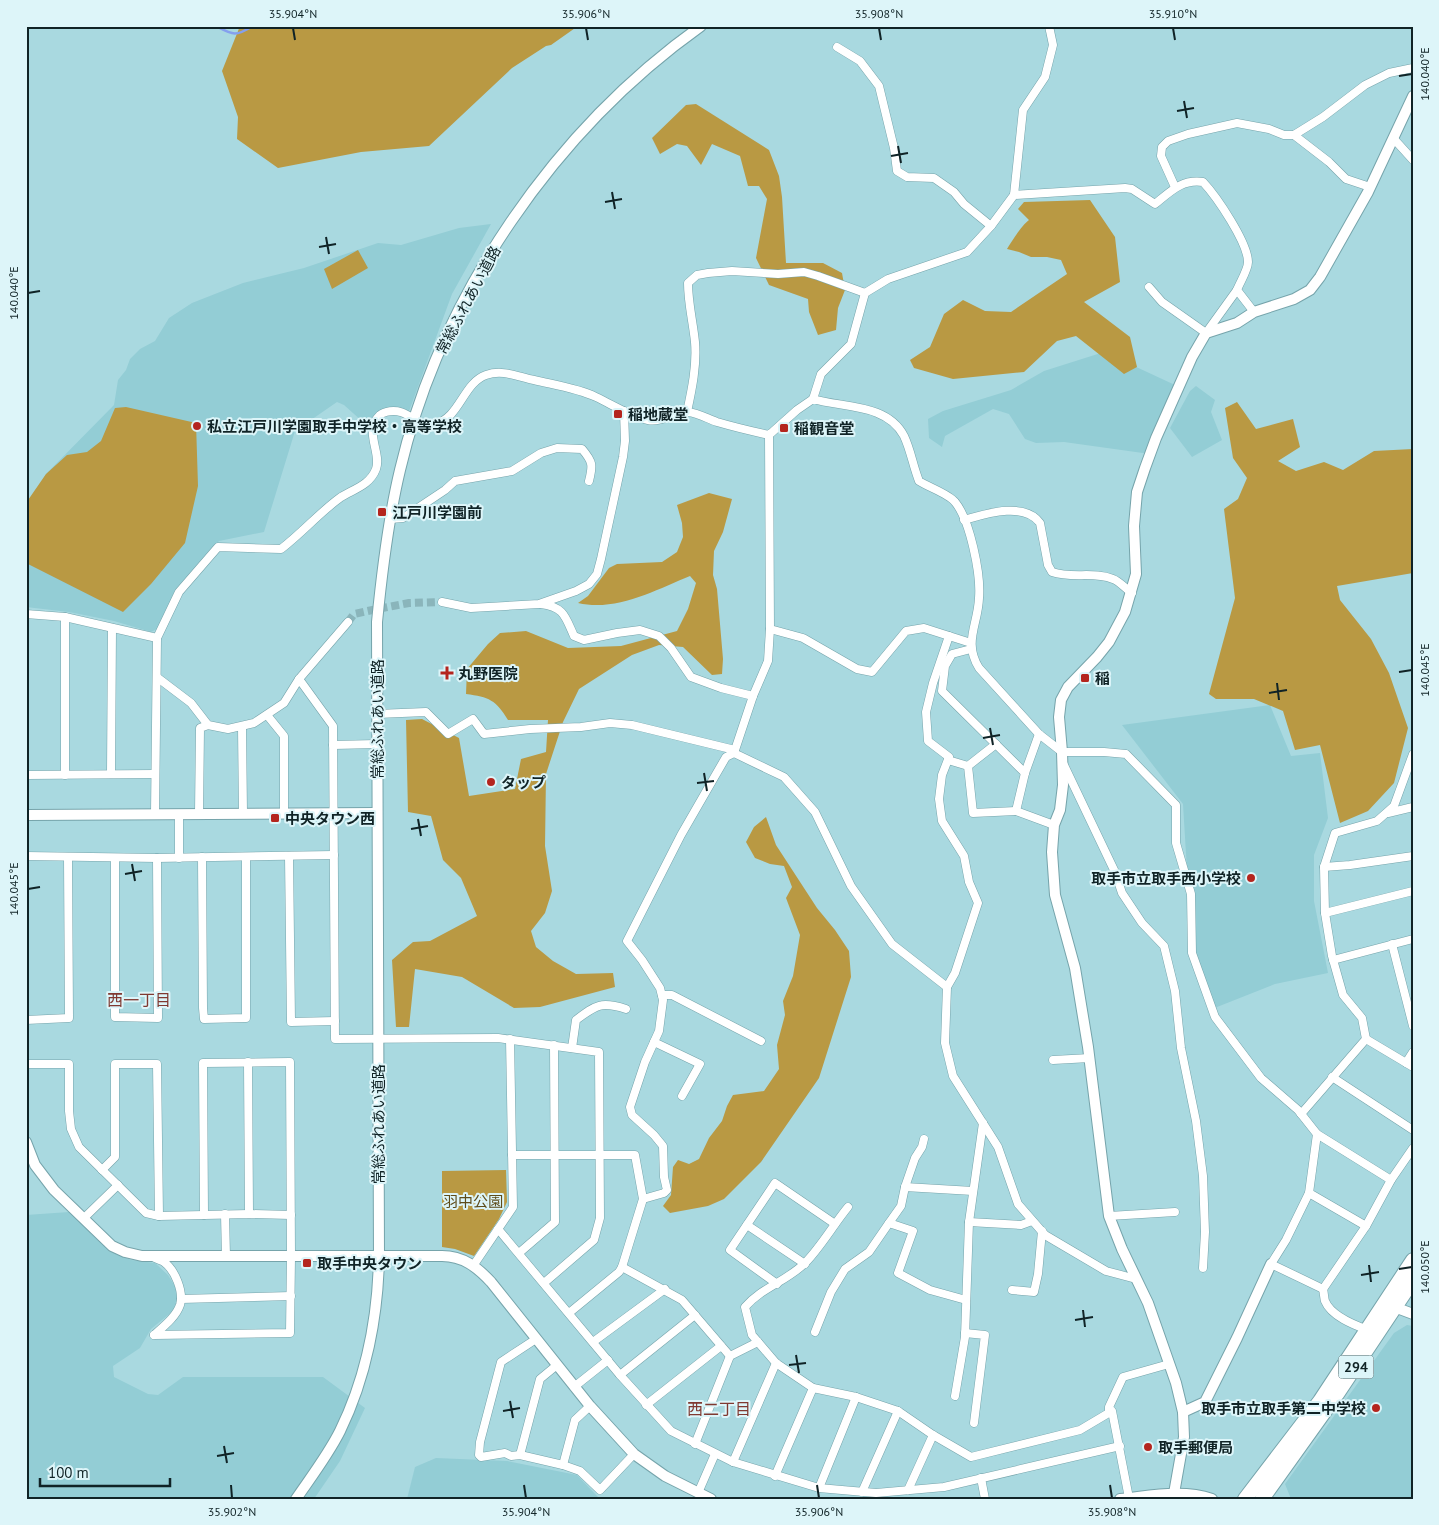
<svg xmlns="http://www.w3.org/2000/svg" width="1439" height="1525" viewBox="0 0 1439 1525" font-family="'PT Sans','Noto Sans JP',sans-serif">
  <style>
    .built { fill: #93cdd5 }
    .green { fill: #b99943 }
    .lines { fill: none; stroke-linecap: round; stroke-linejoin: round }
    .stream { stroke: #85a0ee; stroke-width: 2.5 }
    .street-tunnel { stroke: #8ab5bb; stroke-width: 8; stroke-dasharray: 8 4; stroke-linecap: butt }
    .street-casing { stroke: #76a4ab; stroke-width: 9 }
    .secondary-casing { stroke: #76a4ab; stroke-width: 12 }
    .highway-casing { stroke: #76a4ab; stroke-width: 16 }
    .street { stroke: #fff; stroke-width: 8 }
    .secondary { stroke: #fff; stroke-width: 10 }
    .highway { stroke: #fff; stroke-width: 14 }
    .ticks { fill: none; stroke: #102326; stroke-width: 2 }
    .poi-dot { fill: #b4251e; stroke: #ddf5f9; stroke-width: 2 }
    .labels { text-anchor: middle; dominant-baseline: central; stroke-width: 4; stroke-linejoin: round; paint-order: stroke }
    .shield { fill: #ddf5f9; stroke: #4e6265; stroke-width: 1 }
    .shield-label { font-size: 14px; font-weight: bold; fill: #102326 }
    .street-label { font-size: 15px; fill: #102326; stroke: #ddf5f9 }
    .poi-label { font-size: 15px; font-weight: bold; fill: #102326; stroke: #ddf5f9; text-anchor: start }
    .park-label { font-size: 15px; fill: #5e4c1a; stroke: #ddf5f9 }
    .neighbourhood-label { font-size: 16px; fill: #803931; stroke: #ddf5f9 }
    .neatline { fill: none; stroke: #102326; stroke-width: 2 }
    .ticks-label { font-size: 12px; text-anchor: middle; fill: #102326 }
  </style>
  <rect width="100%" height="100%" fill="#a9d9e0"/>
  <!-- built -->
  <g class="built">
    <path d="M491,224L452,294L408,414H381L363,422L344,405L337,402L295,431L264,532L219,541L175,590L159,628L151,632L114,621L69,612L26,607V509L46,474L114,405L118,380L126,370L130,359L140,349L155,341L169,318L192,303L243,283L304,268L378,243L401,245L459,228Z"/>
    <path d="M1104,352L1175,385L1150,454L1064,442L1036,443L1025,439L1009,414L993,409L945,436L942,447L929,438L928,419L943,411L1011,390L1044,371Z"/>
    <path d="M1196,386L1215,400L1211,412L1222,440L1192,457L1170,428L1190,391Z"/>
    <path d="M1270,705L1291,756L1320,753L1328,818L1314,855V901L1328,973L1275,984L1212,1009L1192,953L1183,804L1122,725Z"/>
    <path d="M69,1212L114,1253L131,1260L155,1263L168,1275L176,1288L177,1299L173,1311L151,1329L140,1348L113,1366L114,1377L148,1394L158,1395L183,1377H323L365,1408L340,1461L314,1499H26V1215Z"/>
    <path d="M1407,1325L1413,1326V1499H1291L1285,1484L1394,1333Z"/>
    <path d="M436,1458L507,1461L577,1475L598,1497L604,1499H407L415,1467Z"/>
  </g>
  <!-- green -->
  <g class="green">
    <path d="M240,26H578L551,45L546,46L512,68L429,146L361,152L278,168L237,139L238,117L222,71Z"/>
    <path d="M696,104L769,150L779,176L782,197L786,263H823L842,273L845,290L838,308L836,330L818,335L809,312L808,299L769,285L756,258L767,199L759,186H748L740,156L712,144L701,165L687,146L677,144L660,154L652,138L686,105Z"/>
    <path d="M1090,200L1115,237L1120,282L1084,302L1130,337L1137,367L1124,374L1076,336L1057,341L1024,372L953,379L914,368L910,360L930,347L944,314L963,300L985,311L1011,312L1067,274L1061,260L1047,257H1031L1019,252L1007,249C1012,241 1022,225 1029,220L1018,209L1024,202Z"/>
    <path d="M358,250L368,268L332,289L324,269Z"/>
    <path d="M1237,402L1256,429L1293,419L1300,447L1278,461L1296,471L1324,462L1343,470L1374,451L1413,449V573L1337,586L1340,600L1371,639L1389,673L1408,728L1394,783L1368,811L1340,823L1320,745L1295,750L1283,711L1254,699H1216L1209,694L1235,598L1224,509L1238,499L1247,478L1233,458L1225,408Z"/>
    <path d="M126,407L196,423L198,486L185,543L151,584L123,612L26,563V503L46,474L67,455L87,452L101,441L115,408Z"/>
    <path d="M709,493L732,499L723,532L714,551L713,575L717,589L723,659L722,674L712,675L683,647L659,645L632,655L579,689L563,722L546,774L545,846L552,891L545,913L531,931L536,947L553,961L576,974L613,973L615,987L540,1007L514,1008L462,977L415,969L409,1027H396L392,960L413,942L430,941L477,916L461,878L443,860L431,816L408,812L406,720L422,719L459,738L469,796L515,789L521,759L546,752L548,720H508C496,700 489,697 466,694L467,669L488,644L500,633L526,631L568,648L621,646L677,631L688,609L696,583L690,576C656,590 616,612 578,603L588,596L609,568L617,564L662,562L677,552L683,537L682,523L677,505Z"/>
    <path d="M766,817L776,845L817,908L835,930L849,951L851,977L819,1078L761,1162L724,1199L708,1206L670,1213L663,1206L671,1195L673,1167L678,1160L689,1164L699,1159L709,1138L722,1121L727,1106L733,1095L764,1091L779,1069L777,1045L785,1015L783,1001L793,976L800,935L786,898L792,887L784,866L770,864L755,858L746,842L754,827Z"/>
    <path d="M506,1170L507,1202L499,1219L474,1256L455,1249L442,1247V1171Z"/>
  </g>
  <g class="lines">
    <!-- stream -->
    <path class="stream" d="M216,26C233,35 235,37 253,26"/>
    <!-- street-tunnel -->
    <path class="street-tunnel" d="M348,622L354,614L377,609L409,603L442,602"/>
    <!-- street casing -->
    <g class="street-casing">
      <g id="street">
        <path d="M837,47L860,61L879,86L894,148L897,171L907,177L934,178L954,192L964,204L991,226"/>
        <path d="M1294,135L1329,162L1346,179L1370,187"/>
        <path d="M1394,139L1413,160"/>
        <path d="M1175,187L1161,156L1162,147L1168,141L1188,134L1237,123L1269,129L1284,135H1294L1323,117L1365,85L1389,73L1413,68"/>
        <path d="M1014,195L1125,188L1132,189L1155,204C1171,191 1182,179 1203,182C1217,197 1248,243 1248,262C1248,270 1240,282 1237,290L1254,312"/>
        <path d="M1149,287L1162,302L1206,333L1237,290"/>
        <path d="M813,399L821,374L851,344L865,293L888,279L967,252L991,226L1014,195L1023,110L1045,77L1053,45L1049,26"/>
        <path d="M687,412C692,389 697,365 695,342C693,322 688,303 688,283L697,275L708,273L732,271L778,274L804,272L818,276L865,293"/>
        <path d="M769,435L770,629L768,661L753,696L734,753L784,777L815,812L851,886L892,944L947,987L945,1043L953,1076L998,1147L1018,1204L1045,1235L1106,1271L1136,1279"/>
        <path d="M390,519L403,518L445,490L455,481L512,471L541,453L557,448L582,449C593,462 593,465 589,481"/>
        <path d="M964,520C985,514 1024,501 1040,523L1048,565L1052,572C1072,579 1094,571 1113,579C1119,581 1126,589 1132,593"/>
        <path d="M442,602L471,608L539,604L576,591L589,584L597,574L601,559L623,457L625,441L624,411"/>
        <path d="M541,604C564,607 565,616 574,636L584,640L617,633L640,630L659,636L671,648L691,677L721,688L753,696"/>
        <path d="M26,614L65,617L157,638"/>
        <path d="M770,629L803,638L857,669L872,672L906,631L924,628L949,636"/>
        <path d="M971,649L952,654L945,666L942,691L1025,773"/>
        <path d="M158,678L191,703L208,725L228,729L254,723L284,703L299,679L333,726L335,1039L498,1038L599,1052L600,1218L594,1240L544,1283"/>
        <path d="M299,679L348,622"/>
        <path d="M377,714L426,712L448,734L473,719L484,734L530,729L581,727L610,723L632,725L735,750"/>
        <path d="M267,715L284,736V814"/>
        <path d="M242,727L243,814"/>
        <path d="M1039,734L1025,773L1016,811L1054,825"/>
        <path d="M996,744L968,766L973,813L1016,811"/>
        <path d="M333,745L377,744"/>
        <path d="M948,760L968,766"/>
        <path d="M1063,763L1115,872L1122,893L1142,923L1164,946L1175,991L1181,1048L1196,1121L1203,1176L1205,1232L1203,1268"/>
        <path d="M111,774L112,628"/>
        <path d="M26,775L155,774"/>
        <path d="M65,775V617"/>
        <path d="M1388,813L1413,807"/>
        <path d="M155,814L157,638L179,592L218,547L281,549C302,533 320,512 341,497C354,489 370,485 376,469C382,453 363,431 380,415C382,413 384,413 386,412C409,406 416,429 435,424C460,418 463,383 486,375C503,369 518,377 534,380C555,385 577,388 596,397C613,405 629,416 648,420C662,423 676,411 688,412C698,413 708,419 717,422C734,427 751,431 769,435L797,410L813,399C842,408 887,403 904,436C911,451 913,466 919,481C928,487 949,494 955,502C970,520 981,574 979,598C978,625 963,642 979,668L1039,734L1062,752H1104L1126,754L1176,805V843L1191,894L1192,953L1215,1017L1261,1078L1298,1110L1317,1134L1309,1193L1286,1240L1271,1264L1323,1289L1366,1226L1391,1180L1413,1148"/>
        <path d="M179,814V858"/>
        <path d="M199,814L200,728L208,725"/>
        <path d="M26,856L157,858L334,855"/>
        <path d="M289,856L291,1022L335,1021"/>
        <path d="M202,857L203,1008L204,1019L246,1018V857"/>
        <path d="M115,858V1017L158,1018L157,858"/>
        <path d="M1324,867L1350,865L1413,856"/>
        <path d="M1325,913L1413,891"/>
        <path d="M1392,944L1413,1026"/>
        <path d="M1333,960L1413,939"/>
        <path d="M947,987L955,973L978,903L969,882L964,856L942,821L939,799L942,775L949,757L928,741L926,712L933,683L949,636L971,643"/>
        <path d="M662,995H672L761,1041"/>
        <path d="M26,1020L69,1018L68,857"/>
        <path d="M1366,1039L1413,1067"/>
        <path d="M654,1042L700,1064L682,1096"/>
        <path d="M572,1048L576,1020C596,1005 601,1001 626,1009"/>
        <path d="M1053,1060L1090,1058"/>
        <path d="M248,1062L249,1214"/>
        <path d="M1406,1063L1413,1052"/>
        <path d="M26,1064H69V1111L71,1129L79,1147L146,1213L159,1216L249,1214L291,1215"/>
        <path d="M1332,1077L1413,1130"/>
        <path d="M1301,1114L1366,1039L1362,1018L1343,995L1332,956L1325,913L1324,867L1335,833L1377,821L1394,806L1413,754"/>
        <path d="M1317,1134L1391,1180"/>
        <path d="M512,1155H635L643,1199L622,1267L619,1272L569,1313"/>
        <path d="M102,1170L115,1157V1064H157L159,1216"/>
        <path d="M905,1187L973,1191"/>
        <path d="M1309,1193L1366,1226"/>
        <path d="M643,1199L664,1193L667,1190L664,1177L663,1146L654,1135L632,1115L630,1107L645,1062L659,1031L663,1000L660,988L642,960L627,941L681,835L715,776L726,757L734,753"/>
        <path d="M848,1207C834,1224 820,1248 805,1263C787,1281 761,1288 745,1307L752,1335L776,1363L813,1388L856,1397L898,1411L933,1435L971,1457L1080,1430L1112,1411L1129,1498"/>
        <path d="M225,1214L226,1257"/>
        <path d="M1109,1216L1175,1212"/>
        <path d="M84,1218L118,1185"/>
        <path d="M969,1222L983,1123"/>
        <path d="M889,1223L901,1206L905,1187L915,1158L922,1147L924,1139"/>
        <path d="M747,1225L805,1264"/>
        <path d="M498,1229L620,1375L671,1431L733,1462L819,1488L876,1493L944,1487L1120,1446"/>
        <path d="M519,1253L555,1222L554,1045"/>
        <path d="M153,1257C156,1259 160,1260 164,1262C175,1270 184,1292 180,1305C176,1317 163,1327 154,1335"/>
        <path d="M473,1266L513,1207L510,1039"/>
        <path d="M622,1267L682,1300L730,1356"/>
        <path d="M777,1284L730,1250L775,1183L835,1224"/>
        <path d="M1323,1289C1324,1293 1324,1298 1325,1301C1331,1316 1354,1325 1368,1330"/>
        <path d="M1012,1290L1034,1292L1038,1274L1042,1231"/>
        <path d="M181,1299L291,1296"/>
        <path d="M815,1332L831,1292L845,1269L869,1252L889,1223L913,1231L898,1273L930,1290L966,1300"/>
        <path d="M965,1333L985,1335L974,1423"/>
        <path d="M154,1335L290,1333L291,1257L290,1062L203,1063L204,1215"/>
        <path d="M536,1339L501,1362L480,1442L479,1455L481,1457L505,1453L511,1456L520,1455L563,1465L580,1471L600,1490L634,1454"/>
        <path d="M593,1342L665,1289"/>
        <path d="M620,1375L695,1315"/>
        <path d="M574,1387L608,1360"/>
        <path d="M955,1396L965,1337L969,1222L1021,1225L1032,1221"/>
        <path d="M646,1405L721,1346"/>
        <path d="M1109,1413V1407L1123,1377L1169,1364"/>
        <path d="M695,1444L730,1356L758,1342"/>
        <path d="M520,1455L540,1379L557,1365"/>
        <path d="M733,1462L776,1363"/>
        <path d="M563,1465L575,1420L590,1406"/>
        <path d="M775,1476L813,1388"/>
        <path d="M981,1478L985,1499"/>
        <path d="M819,1488L856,1397"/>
        <path d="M908,1490L933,1435"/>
        <path d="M862,1492L898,1411"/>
        <path d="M698,1493L715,1454"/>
      </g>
    </g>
    <!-- secondary casing -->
    <g class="secondary-casing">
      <g id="secondary">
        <path d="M26,815L377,813"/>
        <path d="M26,1142L35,1165L54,1190L112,1246L125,1252L142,1256H442C463,1256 477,1267 491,1282L590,1406L634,1454L665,1476L711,1499"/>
        <path d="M1389,1305L1413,1314"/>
        <path d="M1183,1412L1205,1402L1237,1338L1271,1264"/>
        <path d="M296,1499C311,1477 328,1455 340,1431C366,1378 378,1316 379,1257L377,622C382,571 388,520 400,470C441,295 555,130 701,26"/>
        <path d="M1120,1499C1151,1496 1182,1489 1212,1499"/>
        <path d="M1173,1499L1184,1437L1183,1412L1176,1383L1148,1303L1122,1249L1109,1216L1088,1047L1075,968L1055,895L1052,852L1054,825L1060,810L1063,785L1062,752L1059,717L1061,700L1068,687L1097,657L1109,642L1125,612L1136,574L1134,526L1137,492L1145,468L1156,438L1192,357L1206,333L1237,323L1254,312L1294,299L1310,290L1320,277L1368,192L1413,96"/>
      </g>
    </g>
    <!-- highway casing -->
    <g class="highway-casing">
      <g id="highway">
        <path d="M1245,1499L1320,1401L1413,1260"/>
        <path d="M1262,1499L1337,1394L1413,1280"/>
      </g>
    </g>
    <!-- street -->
    <use href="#street" class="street"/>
    <!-- secondary -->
    <use href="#secondary" class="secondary"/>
    <!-- highway -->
    <use href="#highway" class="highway"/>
  </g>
  <!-- ticks -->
  <path class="ticks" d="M293,28L295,40M586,28L588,40M879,28L881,40M1173,28L1175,40M1399,76L1412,74M1184,101L1187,118M1177,111L1194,108M898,146L901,163M891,156L908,153M612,192L615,209M605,202L622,199M326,237L329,254M319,247L336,244M28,293L40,291M1399,672L1412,670M1277,683L1279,700M1269,693L1287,690M990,728L993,745M983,738L1000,735M704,773L707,791M697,783L714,781M418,819L421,836M411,829L428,826M132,864L135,881M125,874L142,871M28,889L40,887M1369,1265L1371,1282M1399,1269L1412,1267M1361,1275L1379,1272M1083,1310L1085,1327M1075,1320L1093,1317M796,1355L799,1373M789,1365L806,1363M510,1401L513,1418M503,1411L520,1408M224,1446L227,1463M217,1456L234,1453M231,1485L232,1498M524,1485L526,1498M817,1485L819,1498M1110,1485L1112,1498"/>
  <!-- markers -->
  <g class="poi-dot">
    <rect x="613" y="409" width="10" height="10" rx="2.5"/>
    <circle cx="197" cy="426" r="5"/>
    <rect x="779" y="423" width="10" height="10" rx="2.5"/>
    <rect x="377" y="507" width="10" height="10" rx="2.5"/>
    <path d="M444.5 665.5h5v5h5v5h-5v5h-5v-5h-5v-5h5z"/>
    <rect x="1080" y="673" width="10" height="10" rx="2.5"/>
    <circle cx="491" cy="782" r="5"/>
    <rect x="270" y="813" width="10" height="10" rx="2.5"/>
    <circle cx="1251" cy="878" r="5"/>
    <rect x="302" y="1258" width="10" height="10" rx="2.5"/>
    <circle cx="1376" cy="1408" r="5"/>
    <circle cx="1148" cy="1447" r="5"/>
  </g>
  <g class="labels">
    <!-- shield labels -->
    <rect class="shield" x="1338.5" y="1355.5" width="35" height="23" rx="4"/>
    <g class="shield-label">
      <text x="1356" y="1367">294</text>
    </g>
    <!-- street labels -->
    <g class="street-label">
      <text transform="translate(468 300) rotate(-62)">常総ふれあい道路</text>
      <text transform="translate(377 719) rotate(-90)">常総ふれあい道路</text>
      <text transform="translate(378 1124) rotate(-90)">常総ふれあい道路</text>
    </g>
    <!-- poi labels -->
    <g class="poi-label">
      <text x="628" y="414">稲地蔵堂</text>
      <text x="207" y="426">私立江戸川学園取手中学校・高等学校</text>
      <text x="794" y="428">稲観音堂</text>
      <text x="392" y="512">江戸川学園前</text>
      <text x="458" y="673">丸野医院</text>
      <text x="1095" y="678">稲</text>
      <text x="501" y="782">タップ</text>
      <text x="285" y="818">中央タウン西</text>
      <text x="1241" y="878" text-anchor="end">取手市立取手西小学校</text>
      <text x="317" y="1263">取手中央タウン</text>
      <text x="1366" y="1408" text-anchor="end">取手市立取手第二中学校</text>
      <text x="1158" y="1447">取手郵便局</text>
    </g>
    <!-- park labels -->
    <g class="park-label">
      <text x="473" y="1201">羽中公園</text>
    </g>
    <!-- neighbourhood labels -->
    <g class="neighbourhood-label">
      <text x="139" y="1000">西一丁目</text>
      <text x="719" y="1409">西二丁目</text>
    </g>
  </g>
  <!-- border -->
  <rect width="1439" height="1525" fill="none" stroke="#ddf5f9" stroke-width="55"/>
  <!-- scale -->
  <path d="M40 1478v8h130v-8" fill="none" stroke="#102326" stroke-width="2.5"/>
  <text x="48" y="1478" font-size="15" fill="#102326" stroke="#ddf5f9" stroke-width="4" paint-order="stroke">100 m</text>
  <rect x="28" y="28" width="1384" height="1470" class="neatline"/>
  <g class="ticks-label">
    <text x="293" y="18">35.904°N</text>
    <text x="586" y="18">35.906°N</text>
    <text x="879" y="18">35.908°N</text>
    <text x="1173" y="18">35.910°N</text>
    <text transform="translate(1425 74) rotate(-90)" y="4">140.040°E</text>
    <text transform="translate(14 293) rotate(-90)" y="4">140.040°E</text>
    <text transform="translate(1425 670) rotate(-90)" y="4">140.045°E</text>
    <text transform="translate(14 889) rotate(-90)" y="4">140.045°E</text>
    <text transform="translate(1425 1267) rotate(-90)" y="4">140.050°E</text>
    <text x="232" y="1516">35.902°N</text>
    <text x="526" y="1516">35.904°N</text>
    <text x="819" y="1516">35.906°N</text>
    <text x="1112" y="1516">35.908°N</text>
  </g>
</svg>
